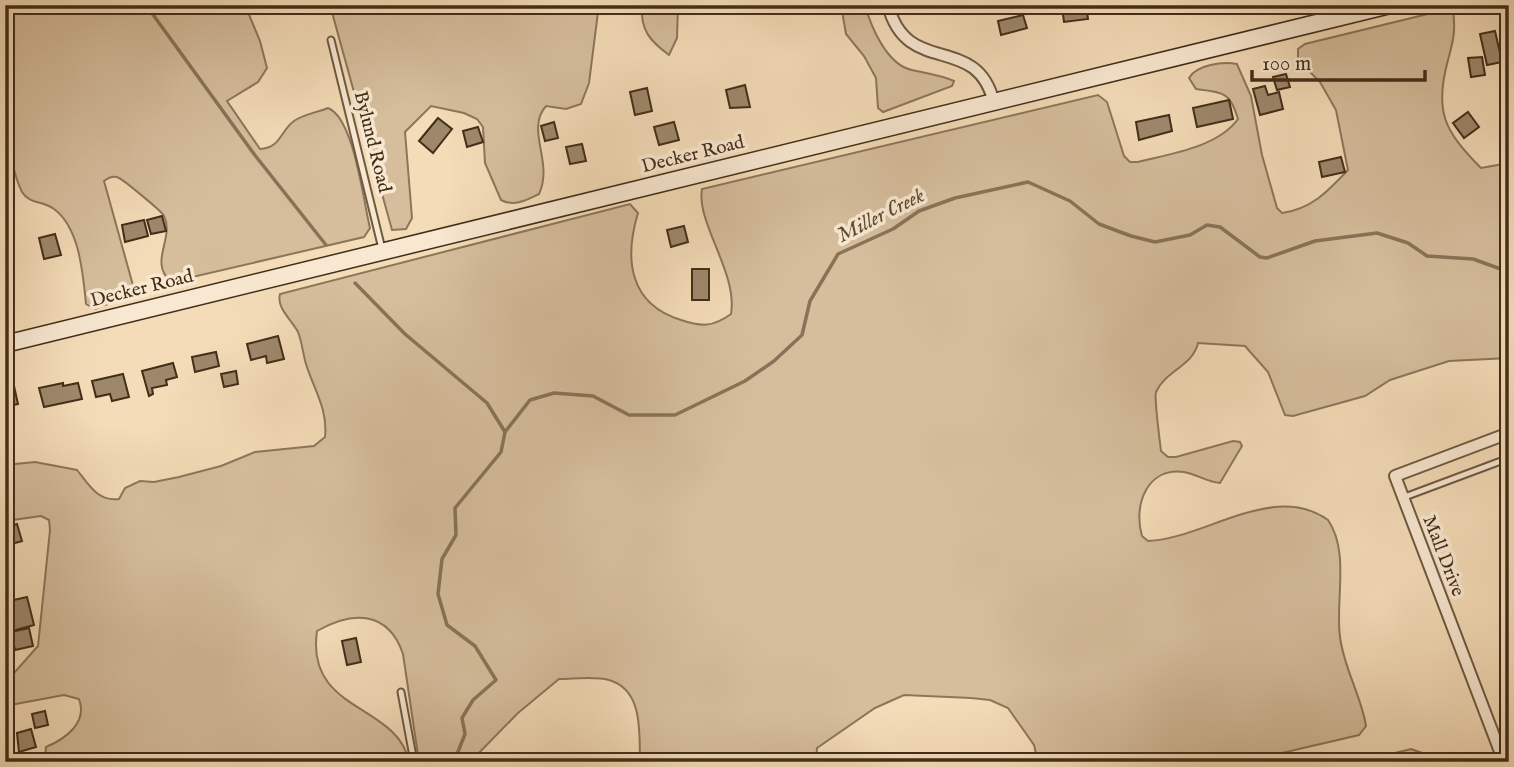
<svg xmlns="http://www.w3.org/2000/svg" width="1514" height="767" viewBox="0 0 1514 767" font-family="'IM FELL English',serif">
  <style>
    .green { fill: #d6be9d; stroke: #8c765b; stroke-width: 2 }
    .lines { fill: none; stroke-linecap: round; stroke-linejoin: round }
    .stream { stroke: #887358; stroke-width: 3.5 }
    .building { fill: #9e886c; stroke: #412e19; stroke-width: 2 }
    .lane-casing { stroke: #6e5a41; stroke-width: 9 }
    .street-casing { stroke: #6e5a41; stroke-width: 14 }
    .secondary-casing { stroke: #412e19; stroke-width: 19 }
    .lane { stroke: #f8e8d1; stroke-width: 5 }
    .street { stroke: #f8e8d1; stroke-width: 10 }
    .secondary { stroke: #f8e8d1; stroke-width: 16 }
    .labels { text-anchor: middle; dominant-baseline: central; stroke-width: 7; stroke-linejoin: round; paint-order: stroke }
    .street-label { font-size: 19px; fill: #412e19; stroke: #f8e8d1 }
    .water-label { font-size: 21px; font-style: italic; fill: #5e4b33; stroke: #f8e8d1 }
  </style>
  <rect width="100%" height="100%" fill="#f4dcb8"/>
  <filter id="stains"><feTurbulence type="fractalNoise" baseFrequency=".00286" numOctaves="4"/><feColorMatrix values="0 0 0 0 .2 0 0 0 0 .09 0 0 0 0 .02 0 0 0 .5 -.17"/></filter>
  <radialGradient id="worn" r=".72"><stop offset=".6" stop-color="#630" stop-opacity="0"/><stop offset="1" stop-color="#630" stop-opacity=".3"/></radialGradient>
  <!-- green -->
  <g class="green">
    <path d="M5,5H245L260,41L267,68L258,82L227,101L260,149C281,148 280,131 294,121C302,115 318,112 328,108C354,118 363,200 370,228L364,237L171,282C148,262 175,238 164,216C163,212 122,179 119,178C113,175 108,178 104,181L134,289L132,295L95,309L86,304C83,275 80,228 54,209C44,201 29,204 22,192C0,147 5,57 5,5Z"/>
    <path d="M330,5H603L598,12L589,83L581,104L566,109L546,106C525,130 554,162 539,194C527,200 514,207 501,200L485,163L483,127L477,119L464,113L431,106L405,132L412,218L406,229L392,230Z"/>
    <path d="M642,5H678L677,38L669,55C650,41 640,30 642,5Z"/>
    <path d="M841,5H865C871,27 887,65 912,70C925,73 941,75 954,81L952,86L883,112L878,108L876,78L864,56L846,34Z"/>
    <path d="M1444,10L1453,11C1456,30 1453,42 1448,60C1434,111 1444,131 1481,168L1509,163V358L1449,361L1390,380L1365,396L1293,416L1285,415L1268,372L1245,346L1198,343C1193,366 1165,371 1156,392C1154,398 1160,442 1161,451L1168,457H1176L1233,441L1240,442L1242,446L1220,483C1207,482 1196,474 1184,472C1147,467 1133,505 1142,536L1148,541C1204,539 1274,481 1328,520C1350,552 1335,601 1340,637C1344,669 1361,695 1366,726L1359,735L1243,762H1038L1034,745L1008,708L990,700L971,698L904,695L875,708L817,748L816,762H640C639,734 644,690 609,680C594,676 574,679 559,679L518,713L470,762H419L403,654C388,610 352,611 317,631C305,713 398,703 409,762H138L128,756L65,761L45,757L46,747C65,739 88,723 79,699L64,695L5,706V676L15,672L38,646L50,530L49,520L41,516L5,521V465L35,462L77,470C89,485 98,502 119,499L125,488L140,481L154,482L179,477L221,466L255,452L314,446L325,437C328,409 314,390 306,364C303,354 302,342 298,332C292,320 276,308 280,294L630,204L638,213C624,259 629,304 681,320C702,327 713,327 731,314C738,273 696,223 702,189L1098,95L1107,102L1124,156L1130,162H1138C1170,154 1218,147 1238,119C1230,91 1223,93 1196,89L1189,78C1196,65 1223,61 1237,64L1251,96L1262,155L1277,208L1282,213C1312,209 1328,191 1348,170L1336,110L1320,82L1298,60V49L1305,44Z"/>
    <path d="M1411,749L1447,762H1358Z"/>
  </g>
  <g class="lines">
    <!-- stream -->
    <g class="stream">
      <path d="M146,5L254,154L326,245"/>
      <path d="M355,283L405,334L487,403L505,432"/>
      <path d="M454,762L465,734L462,718L473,700L496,680L475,646L447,625L438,594L442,559L456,535L455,508L501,452L505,432L530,400L554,393L593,396L629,415H675L745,381L774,361L802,335L810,301L838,254L893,229L919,211L955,198L1028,182L1070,201L1099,224L1131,236L1155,242L1190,235L1207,225L1220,227L1260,257L1267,258L1315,241L1377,233L1408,243L1427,256L1473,259L1509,272"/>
    </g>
  </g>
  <!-- building -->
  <g class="building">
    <path d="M1086,5L1088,19L1064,22L1062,7Z"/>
    <path d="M1023,15L1027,28L1001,35L998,21Z"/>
    <path d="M1495,31L1502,62L1487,65L1480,34Z"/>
    <path d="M1482,57L1485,75L1471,77L1468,58Z"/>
    <path d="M1286,74L1290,87L1277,90L1273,77Z"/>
    <path d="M745,85L750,107L730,108L726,90Z"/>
    <path d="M1265,86L1268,95L1279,92L1283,109L1260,115L1253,89Z"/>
    <path d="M647,88L652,111L635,115L630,92Z"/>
    <path d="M1229,100L1233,119L1197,127L1193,108Z"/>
    <path d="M1468,112L1479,127L1464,138L1453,123Z"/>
    <path d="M1169,115L1172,131L1139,140L1136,122Z"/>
    <path d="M438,118L452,129L433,153L419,141Z"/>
    <path d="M554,122L558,138L545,141L541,126Z"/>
    <path d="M674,122L679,140L659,145L654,127Z"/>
    <path d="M478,127L483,142L467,147L463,131Z"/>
    <path d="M582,144L586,161L570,164L566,147Z"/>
    <path d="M1341,157L1345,172L1322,177L1319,162Z"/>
    <path d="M162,216L166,231L151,234L147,220Z"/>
    <path d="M144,220L148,236L125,242L122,225Z"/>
    <path d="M684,226L688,242L671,247L667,230Z"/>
    <path d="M55,234L61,255L44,259L39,238Z"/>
    <rect x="692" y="269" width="17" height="31"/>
    <path d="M278,336L284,359L267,363L266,356L251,360L247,344Z"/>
    <path d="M216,352L219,366L195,372L192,357Z"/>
    <path d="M173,363L177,377L166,380L167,385L152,388L153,394L149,396L142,371Z"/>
    <path d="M236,371L238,384L224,387L221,374Z"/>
    <path d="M123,374L129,397L112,401L110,394L96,397L92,381Z"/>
    <path d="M63,383V386L78,383L82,399L44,407L39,388Z"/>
    <path d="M14,386L18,404L5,407V388Z"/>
    <path d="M17,524L22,541L5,546V528Z"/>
    <path d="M27,597L34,625L12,631L5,602Z"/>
    <path d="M29,628L33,646L15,650L11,632Z"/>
    <path d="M356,638L361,662L347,665L342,641Z"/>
    <path d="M10,651L14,670L5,673V652Z"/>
    <path d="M45,711L48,725L35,728L32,714Z"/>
    <path d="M31,729L36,747L19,752L17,733Z"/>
  </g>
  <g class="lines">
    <!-- lane casing -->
    <g class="lane-casing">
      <g id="lane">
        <path d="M331,40L382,249"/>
        <path d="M1402,498L1509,458"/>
        <path d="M401,692L414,762"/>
      </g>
    </g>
    <!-- street casing -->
    <g class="street-casing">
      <g id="street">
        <path d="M888,5C907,79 977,31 994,103"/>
        <path d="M1504,762L1395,476L1509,433"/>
      </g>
    </g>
    <!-- secondary casing -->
    <g class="secondary-casing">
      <path id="secondary" d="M5,344L1390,5"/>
    </g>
    <!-- lane -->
    <use href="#lane" class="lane"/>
    <!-- street -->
    <use href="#street" class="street"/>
    <!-- secondary -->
    <use href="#secondary" class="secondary"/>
  </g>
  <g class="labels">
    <!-- street labels -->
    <g class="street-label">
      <text transform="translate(372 142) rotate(76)">Bylund Road</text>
      <text transform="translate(693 155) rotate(-14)">Decker Road</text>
      <text transform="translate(142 289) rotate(-14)">Decker Road</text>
      <text transform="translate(1443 556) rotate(69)">Mall Drive</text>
    </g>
    <!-- water labels -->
    <g class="water-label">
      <text transform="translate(881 216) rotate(-27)">Miller Creek</text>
    </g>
  </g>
  <!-- margin -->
  <rect width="1514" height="767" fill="none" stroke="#f4dcb8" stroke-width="28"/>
  <rect x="7" y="7" width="1500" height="753" fill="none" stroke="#412e19" stroke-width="3.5"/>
  <rect x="14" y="14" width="1486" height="739" fill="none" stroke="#412e19" stroke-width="2"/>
  <!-- scale -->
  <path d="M1252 70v10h173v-10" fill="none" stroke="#412e19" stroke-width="3.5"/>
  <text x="1262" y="70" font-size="21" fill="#412e19" stroke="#f8e8d1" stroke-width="5" paint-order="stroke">100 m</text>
  <rect width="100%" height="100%" filter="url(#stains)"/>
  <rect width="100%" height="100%" fill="url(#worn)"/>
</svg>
